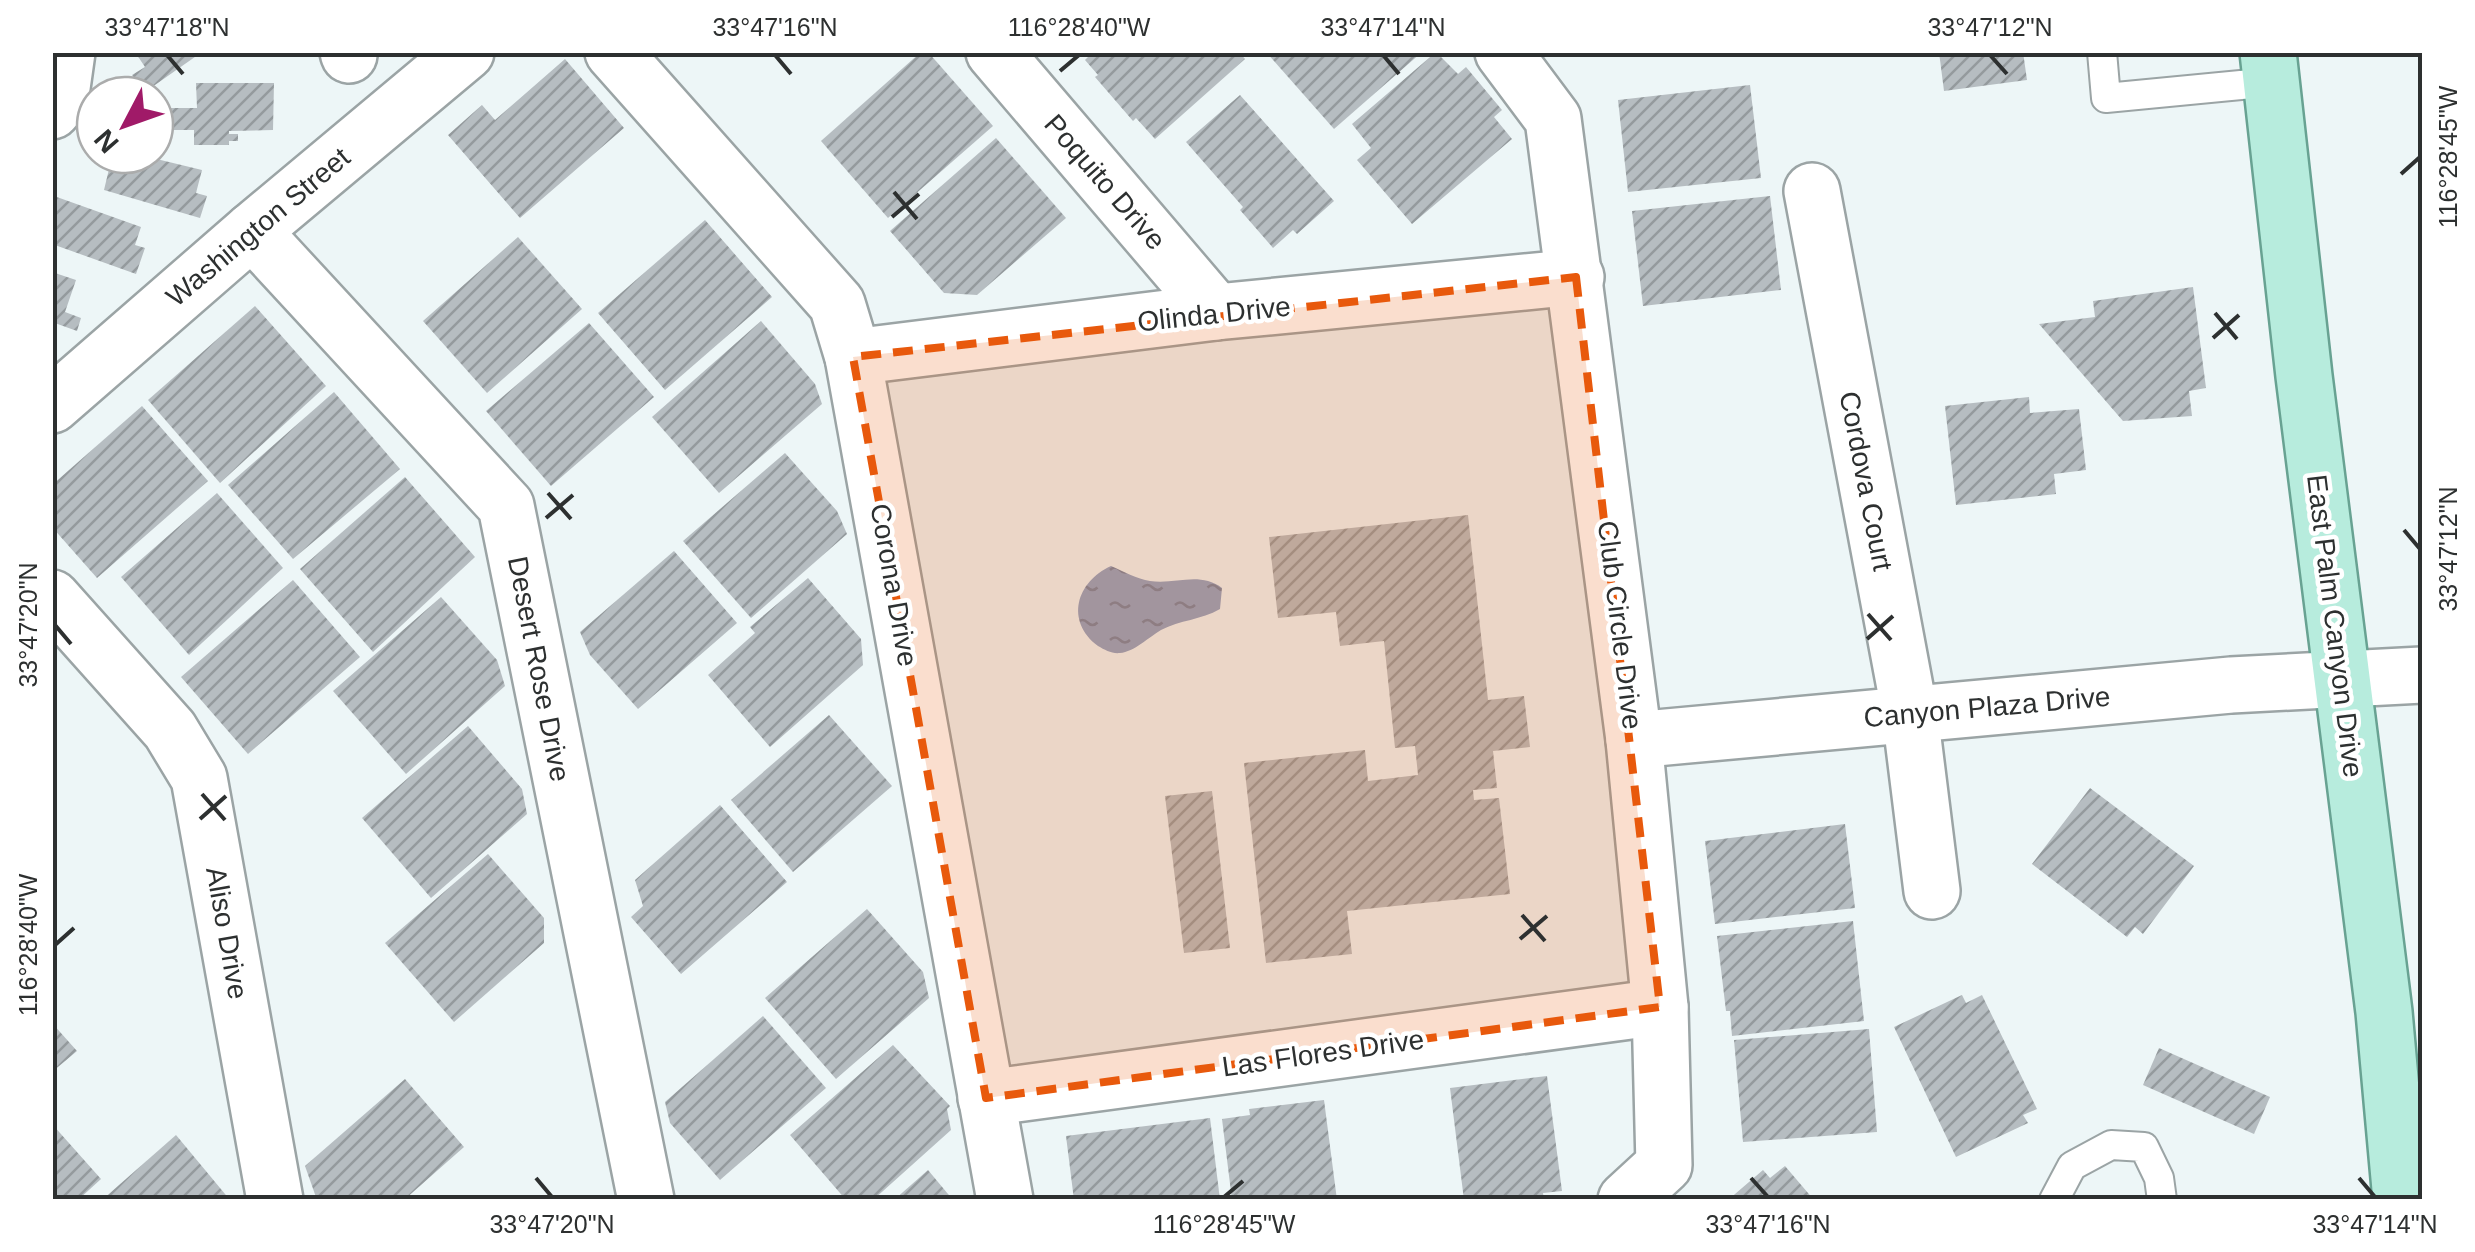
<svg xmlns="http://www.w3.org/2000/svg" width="2475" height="1252" viewBox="0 0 2475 1252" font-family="Arial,sans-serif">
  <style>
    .water { fill: url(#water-ripples) }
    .building { fill: url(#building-hatch) }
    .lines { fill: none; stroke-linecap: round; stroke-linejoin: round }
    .service-casing { stroke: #9ba4a5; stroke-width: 32 }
    .minor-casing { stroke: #9ba4a5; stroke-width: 60 }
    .primary-casing { stroke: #68a292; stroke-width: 60 }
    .service { stroke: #fff; stroke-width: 28 }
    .minor { stroke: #fff; stroke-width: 55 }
    .primary { stroke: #b7ecdd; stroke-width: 55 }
    .marked { fill: #e8590c; fill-opacity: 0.2; stroke: #e8590c; stroke-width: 8; stroke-dasharray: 20 12; stroke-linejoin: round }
    .ticks { fill: none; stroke: #2d3030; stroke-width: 4 }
    .labels { text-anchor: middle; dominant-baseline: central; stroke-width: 9; stroke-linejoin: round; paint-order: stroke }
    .street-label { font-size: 28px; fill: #2d3030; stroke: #fff }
    .neatline { fill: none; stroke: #2d3030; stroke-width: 4 }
    .ticks-label { font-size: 25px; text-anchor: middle; fill: #2d3030 }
  </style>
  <defs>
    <pattern id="water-ripples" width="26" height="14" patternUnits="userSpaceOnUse" patternTransform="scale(2.5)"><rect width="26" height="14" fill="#92a4c4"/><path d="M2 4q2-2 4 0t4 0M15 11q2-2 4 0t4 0" fill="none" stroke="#7886a0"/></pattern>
    <pattern id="building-hatch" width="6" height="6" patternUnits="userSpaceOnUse" patternTransform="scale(2.5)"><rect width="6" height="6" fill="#b6bdc1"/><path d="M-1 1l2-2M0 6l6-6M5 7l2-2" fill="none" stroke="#949a9d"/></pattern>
  </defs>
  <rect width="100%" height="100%" fill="#edf6f7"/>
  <!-- water -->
  <path class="water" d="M1111,566C1123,571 1137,579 1150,581C1175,585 1199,571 1222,588L1220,609C1201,620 1180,620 1161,630C1149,637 1134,652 1120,653C1112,654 1105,650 1098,646C1065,621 1076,582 1111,566Z"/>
  <!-- building -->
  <g class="building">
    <path d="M135,52H202L145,92L132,75L145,67Z"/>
    <path d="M921,52H928L993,126L888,218L821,141Z"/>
    <path d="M1093,52H1239L1245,59L1155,139L1136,118L1133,121L1095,77L1098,75L1085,60Z"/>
    <path d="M1266,52H1422L1334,129Z"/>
    <path d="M1436,52L1458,74L1466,67L1502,110L1494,117L1512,139L1412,224L1357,160L1371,148L1352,124Z"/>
    <path d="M1939,52H2023L2027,80L1944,91Z"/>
    <path d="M565,59L624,128L520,218L448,135L482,105L495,120Z"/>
    <path d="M196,83H274L273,130L229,131V134H238V141H229V145H194V130H166V108H197Z"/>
    <path d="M1750,85L1761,178L1628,192L1618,100Z"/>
    <path d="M1240,95L1334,201L1297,234L1293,230L1273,248L1240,210L1243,207L1186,142Z"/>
    <path d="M996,138L1066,218L977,295L944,293L890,231Z"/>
    <path d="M140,155L202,170L196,193L207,196L200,218L104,190L110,165L135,173Z"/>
    <path d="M54,196L141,227L135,245L145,248L136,274L52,244Z"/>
    <path d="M1770,196L1781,290L1643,306L1632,211Z"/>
    <path d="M705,220L772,297L665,390L598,313Z"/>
    <path d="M518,237L582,309L487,393L423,321Z"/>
    <path d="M52,272L76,280L65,312L81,318L77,331L52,322Z"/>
    <path d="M2193,287L2206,388L2189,391L2192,416L2123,421L2039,324L2095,317L2093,301Z"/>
    <path d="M255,306L326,386L220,483L148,400Z"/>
    <path d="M761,321L815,384L822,404L719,493L652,417Z"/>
    <path d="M589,323L654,397L551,486L486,411Z"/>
    <path d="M334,392L400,469L293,559L228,485Z"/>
    <path d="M2029,397L2030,413L2079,409L2086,470L2054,474L2056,494L1956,505L1945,406Z"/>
    <path d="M142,406L208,481L97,578L52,527V485Z"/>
    <path d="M785,453L837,511L847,534L751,618L683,541Z"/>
    <path d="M405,477L475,557L373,652L300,569Z"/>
    <path d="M217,493L283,568L189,655L121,577Z"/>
    <path d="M1468,515L1488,700L1524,696L1530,747L1493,751L1497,788L1473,790L1474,800L1499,798L1510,894L1347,911L1352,954L1266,963L1244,763L1365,750L1368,781L1418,775L1415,746L1395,748L1384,641L1340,646L1336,612L1278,618L1269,537Z"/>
    <path d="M674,551L737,623L638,709L590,655L580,632Z"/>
    <path d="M808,578L861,639L863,665L770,747L708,675L755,633L750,627Z"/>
    <path d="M293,580L360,657L248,754L181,677Z"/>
    <path d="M441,597L497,660L505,686L406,774L333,691Z"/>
    <path d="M829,715L892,786L793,872L731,800Z"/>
    <path d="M468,726L522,789L527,814L431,898L362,818Z"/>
    <path d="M2090,788L2194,866L2143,934L2135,927L2127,937L2032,864Z"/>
    <path d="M1212,791L1230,948L1184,953L1165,796Z"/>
    <path d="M720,805L787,882L681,974L631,917L643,906L635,880Z"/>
    <path d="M1845,824L1855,908L1715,924L1705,841Z"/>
    <path d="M488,854L544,918V943L454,1022L385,943Z"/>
    <path d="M867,909L923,972L929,998L836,1079L765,998Z"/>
    <path d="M1853,921L1864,1021L1732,1036L1730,1011H1726L1717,936Z"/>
    <path d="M1962,995L1966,1003L1982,995L2037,1109L2023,1115L2028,1123L1956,1157L1894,1027Z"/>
    <path d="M763,1016L826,1088L720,1180L670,1123L665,1102Z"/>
    <path d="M52,1023L77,1051L52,1072Z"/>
    <path d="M1869,1029L1877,1132L1743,1142L1734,1040Z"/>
    <path d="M893,1045L950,1106L947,1109L951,1130L873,1200H846L790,1135Z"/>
    <path d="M2159,1048L2270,1097L2254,1134L2143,1085Z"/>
    <path d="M1547,1076L1562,1191L1543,1193L1544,1200H1464L1450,1088Z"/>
    <path d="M405,1079L464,1147L404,1200H317L305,1166Z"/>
    <path d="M1324,1100L1337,1200H1232L1222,1119L1250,1115L1249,1109Z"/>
    <path d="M1210,1118L1220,1200H1074L1066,1136Z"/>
    <path d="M52,1124L101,1179L78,1200H52Z"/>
    <path d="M176,1135L230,1200H102Z"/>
    <path d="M1785,1166L1814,1200H1728L1763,1170L1770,1178Z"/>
    <path d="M928,1170L953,1200H894Z"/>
  </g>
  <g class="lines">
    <!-- service casing -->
    <g class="service-casing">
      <g id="service">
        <path d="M2102,52L2106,98L2272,82"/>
        <path d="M2054,1200L2072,1166L2111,1145L2144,1147L2159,1178L2162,1200"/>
      </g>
    </g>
    <!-- minor casing -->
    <g class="minor-casing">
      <g id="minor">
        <path d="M348,52L349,55"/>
        <path d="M613,52L837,304L853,357L1005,1200"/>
        <path d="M994,52L1216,312"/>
        <path d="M1503,52L1553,119L1634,740L1660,1007L1664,1165L1626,1200"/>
        <path d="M52,111L60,102L67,52"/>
        <path d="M1812,191L1910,714L1932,891"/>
        <path d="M252,231L506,506L646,1200"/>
        <path d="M853,357L1216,312L1576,277"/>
        <path d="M52,405L252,231L466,52"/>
        <path d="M52,598L170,730L199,778L275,1200"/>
        <path d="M1634,740L2231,685L2422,675"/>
        <path d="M986,1098L1660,1007"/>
      </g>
    </g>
    <!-- primary casing -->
    <g class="primary-casing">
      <path id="primary" d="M2268,52L2304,376L2384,1012L2401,1200"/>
    </g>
    <!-- service -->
    <use href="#service" class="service"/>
    <!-- minor -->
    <use href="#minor" class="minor"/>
    <!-- primary -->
    <use href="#primary" class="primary"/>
  </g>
  <!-- marked area -->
  <path class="marked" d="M1576,277L1660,1007L986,1098L853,357Z"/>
  <!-- ticks -->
  <path class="ticks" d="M167,55L183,74M775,55L791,74M1383,55L1399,74M1990,55L2007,74M1060,71L1079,55M2401,174L2420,157M894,192L917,219M892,217L919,194M2215,313L2237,339M2213,338L2239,315M548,493L571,519M546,518L573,495M2404,530L2420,549M1868,614L1891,640M55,625L71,644M1867,639L1893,616M202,794L225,820M200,819L226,796M1522,915L1545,941M1520,939L1547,916M55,945L74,928M536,1178L552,1197M1751,1178L1768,1197M2359,1178L2375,1197M1224,1197L1243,1181"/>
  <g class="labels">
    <!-- street labels -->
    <g class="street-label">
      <text transform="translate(1105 182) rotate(49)">Poquito Drive</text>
      <text transform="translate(258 227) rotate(-40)">Washington Street</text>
      <text transform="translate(1214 314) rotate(-6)">Olinda Drive</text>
      <text transform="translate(1866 481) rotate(79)">Cordova Court</text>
      <text transform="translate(894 585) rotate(80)">Corona Drive</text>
      <text transform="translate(1620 625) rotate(83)">Club Circle Drive</text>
      <text transform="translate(2335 626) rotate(83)">East Palm Canyon Drive</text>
      <text transform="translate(539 669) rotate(79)">Desert Rose Drive</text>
      <text transform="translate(1987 707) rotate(-5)">Canyon Plaza Drive</text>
      <text transform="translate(227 933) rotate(80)">Aliso Drive</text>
      <text transform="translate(1323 1053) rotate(-8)">Las Flores Drive</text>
    </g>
  </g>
  <!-- border -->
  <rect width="2475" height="1252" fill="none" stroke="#ffffff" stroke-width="110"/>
  <!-- north arrow -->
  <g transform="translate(125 125) rotate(229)"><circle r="48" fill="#ffffff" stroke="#abacac" stroke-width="2.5"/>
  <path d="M0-8L18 38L0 25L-18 38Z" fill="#a01a68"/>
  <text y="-15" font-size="28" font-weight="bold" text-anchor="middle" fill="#2d3030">N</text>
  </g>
  <rect x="55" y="55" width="2365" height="1142" class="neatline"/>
  <g class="ticks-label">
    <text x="167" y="36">33°47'18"N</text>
    <text x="775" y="36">33°47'16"N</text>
    <text x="1079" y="36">116°28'40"W</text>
    <text x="1383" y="36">33°47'14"N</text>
    <text x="1990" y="36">33°47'12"N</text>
    <text transform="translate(2448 157) rotate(-90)" y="9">116°28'45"W</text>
    <text transform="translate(2448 549) rotate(-90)" y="9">33°47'12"N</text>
    <text transform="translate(28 625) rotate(-90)" y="9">33°47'20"N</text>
    <text transform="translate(28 945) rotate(-90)" y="9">116°28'40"W</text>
    <text x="552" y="1233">33°47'20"N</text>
    <text x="1224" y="1233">116°28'45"W</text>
    <text x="1768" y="1233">33°47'16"N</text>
    <text x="2375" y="1233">33°47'14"N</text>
  </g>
</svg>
